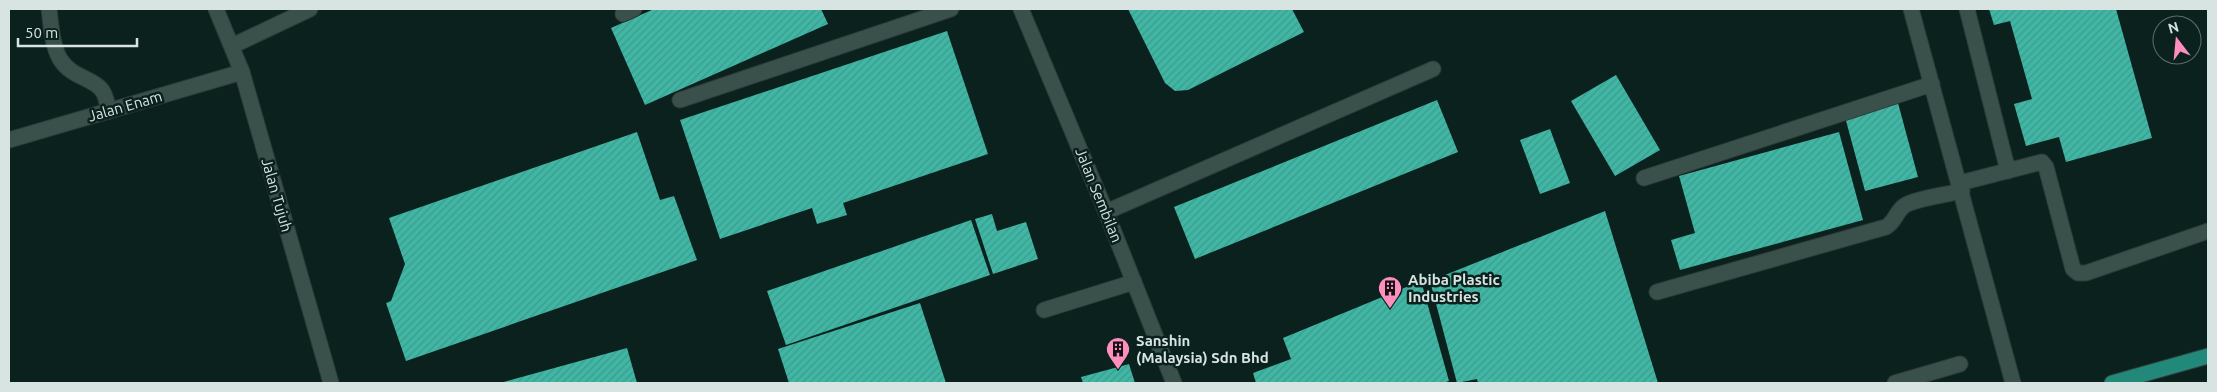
<svg xmlns="http://www.w3.org/2000/svg" width="2217" height="392" viewBox="0 0 2217 392" font-family="Ubuntu,sans-serif">
  <style>
    .building { fill: url(#building-hatch) }
    .lines { fill: none; stroke-linecap: round; stroke-linejoin: round }
    .minor-casing { stroke: #2f3a37; stroke-width: 17 }
    .major-casing { stroke: #2f3a37; stroke-width: 17 }
    .minor { stroke: #39504b; stroke-width: 15 }
    .major { stroke: #22887a; stroke-width: 15 }
    .labels { text-anchor: middle; dominant-baseline: central; stroke-width: 5; stroke-linejoin: round; paint-order: stroke }
    .street-label { font-size: 15px; fill: #d7e4e1; stroke: #0a211d }
    .poi-label { font-size: 15px; font-weight: bold; fill: #d7e4e1; stroke: #0a211d; text-anchor: start }
  </style>
  <defs>
    <pattern id="building-hatch" width="6" height="6" patternUnits="userSpaceOnUse" patternTransform="scale(1.25)"><rect width="6" height="6" fill="#40b6a4"/><path d="M-1 1l2-2M0 6l6-6M5 7l2-2" fill="none" stroke="#409a8c"/></pattern>
  </defs>
  <rect width="100%" height="100%" fill="#0a211d"/>
  <!-- building -->
  <g class="building">
    <path d="M654,9H821L828,24L645,105L611,28Z"/>
    <path d="M1128,9H1292L1304,32L1188,90L1175,91L1165,83Z"/>
    <path d="M1989,9H2116L2152,138L2066,162L2059,137L2026,146L2014,104L2032,99L2010,21L1994,25Z"/>
    <path d="M947,31L988,154L843,203L847,215L817,224L812,208L720,239L680,120Z"/>
    <path d="M1616,75L1660,150L1615,176L1571,101Z"/>
    <path d="M1437,100L1458,152L1195,259L1174,207Z"/>
    <path d="M1898,103L1918,177L1865,191L1845,117Z"/>
    <path d="M1550,129L1570,183L1540,194L1520,140Z"/>
    <path d="M637,132L660,200L674,196L697,260L406,361L386,303L391,301L405,264L389,218Z"/>
    <path d="M1839,132L1863,220L1680,270L1671,240L1695,233L1679,176Z"/>
    <path d="M1605,211L1658,383H1478L1477,379L1457,383L1430,281Z"/>
    <path d="M992,214L997,231L1026,222L1038,259L993,274L975,219Z"/>
    <path d="M971,220L990,275L786,345L767,291Z"/>
    <path d="M1421,281L1449,381L1443,383H1256L1253,373L1291,359L1283,338Z"/>
    <path d="M920,303L946,383H789L778,349Z"/>
    <path d="M627,348L637,383H500Z"/>
    <path d="M1129,364L1135,383H1083L1081,377Z"/>
  </g>
  <g class="lines">
    <!-- minor casing -->
    <g class="minor-casing">
      <g id="minor">
        <path d="M49,9C51,25 52,45 60,59C71,77 92,78 101,89C106,94 107,104 109,111"/>
        <path d="M216,9L242,72L331,383"/>
        <path d="M1021,9L1106,212L1174,383"/>
        <path d="M1911,9L2013,383"/>
        <path d="M1967,9L2008,171"/>
        <path d="M623,14L634,9"/>
        <path d="M232,46L310,9"/>
        <path d="M680,100L951,9"/>
        <path d="M9,140L242,72"/>
        <path d="M1644,178L1932,84"/>
        <path d="M1960,183L2042,162L2046,167L2073,269L2078,273H2086L2208,231"/>
        <path d="M1106,212L1433,69"/>
        <path d="M1657,292L1886,227C1895,222 1896,212 1904,206C1913,199 1949,194 1962,191"/>
        <path d="M1044,310L1134,282"/>
        <path d="M1895,383L1960,364"/>
      </g>
    </g>
    <!-- major casing -->
    <g class="major-casing">
      <path id="major" d="M2112,383L2208,356"/>
    </g>
    <!-- minor -->
    <use href="#minor" class="minor"/>
    <!-- major -->
    <use href="#major" class="major"/>
  </g>
  <!-- icons -->
  <defs>
    <g id="building-pin" transform="scale(1.25)"><path d="M0 17L-7.5 6A9.5 9.5 0 1 1 7.5 6Z" fill="#fd8ebe" stroke="#0a211d"/><path d="M-4-6H4V6H1V3H-1V6H-4ZM-2.5-4.3h1.7v1.8h-1.7ZM.8-4.3h1.7v1.8H.8ZM-2.5-1h1.7V.8h-1.7ZM.8-1h1.7V.8H.8Z" fill="#111"/></g>
  </defs>
  <g fill-rule="evenodd">
    <use href="#building-pin" x="1390" y="288"/>
    <use href="#building-pin" x="1118" y="349"/>
  </g>
  <g class="labels">
    <!-- street labels -->
    <g class="street-label">
      <text transform="translate(125 106) rotate(-16)">Jalan Enam</text>
      <text transform="translate(277 195) rotate(74)">Jalan Tujuh</text>
      <text transform="translate(1099 195) rotate(68)">Jalan Sembilan</text>
    </g>
    <!-- poi labels -->
    <g class="poi-label">
      <text x="1408" y="279">Abiba Plastic<tspan x="1408" dy="17">Industries</tspan></text>
      <text x="1136" y="340">Sanshin<tspan x="1136" dy="17">(Malaysia) Sdn Bhd</tspan></text>
    </g>
  </g>
  <!-- border -->
  <rect width="2217" height="392" fill="none" stroke="#d7e4e1" stroke-width="20"/>
  <!-- north arrow -->
  <g transform="translate(2177 40) rotate(344)"><circle r="24" fill="#0a211d" stroke="#5c6f6b"/>
  <path d="M0-4L9 19L0 12L-9 19Z" fill="#fd8ebe"/>
  <text y="-8" font-size="14" font-weight="bold" text-anchor="middle" fill="#d7e4e1">N</text>
  </g>
  <!-- scale -->
  <path d="M18 38v8h119v-8" fill="none" stroke="#d7e4e1" stroke-width="2.5"/>
  <text x="25" y="38" font-size="15" fill="#d7e4e1" stroke="#0a211d" stroke-width="4" paint-order="stroke">50 m</text>
</svg>
